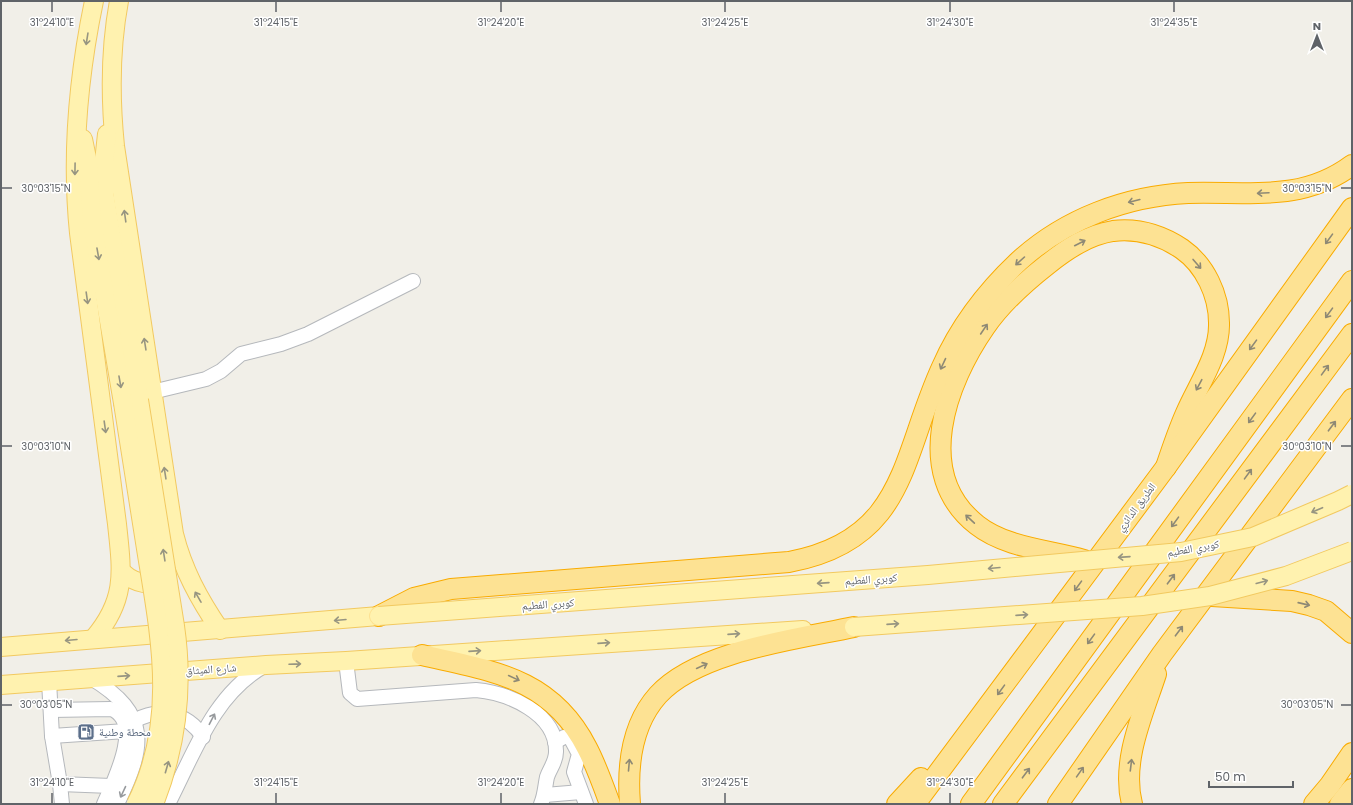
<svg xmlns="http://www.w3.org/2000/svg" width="1353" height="805" viewBox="0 0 1353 805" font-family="Poppins,'Noto Naskh Arabic',sans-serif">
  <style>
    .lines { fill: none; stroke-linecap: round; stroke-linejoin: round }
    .minor-casing { stroke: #b5b8bc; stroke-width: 16 }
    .major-casing { stroke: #f2c960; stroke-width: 20 }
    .highway-casing { stroke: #f9ab00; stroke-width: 22 }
    .minor { stroke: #fff; stroke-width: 14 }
    .major { stroke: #fff2af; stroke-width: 18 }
    .highway { stroke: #fde293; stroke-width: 20 }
    .major-bridge-casing { stroke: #f2c960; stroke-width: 20; stroke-linecap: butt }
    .major-bridge { stroke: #fff2af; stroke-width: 18 }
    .oneway { stroke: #979581 }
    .oneway2 { stroke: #8e8975 }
    .oneway3 { stroke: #979a9d }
    .ticks { fill: none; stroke: #5f6368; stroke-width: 1.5 }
    .labels { text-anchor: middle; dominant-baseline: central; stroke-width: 3; stroke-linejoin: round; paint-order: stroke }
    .street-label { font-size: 11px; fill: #5f6368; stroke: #fff }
    .service-label { font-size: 11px; fill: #4e5e75; stroke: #fff; text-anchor: start }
    .ticks-label { font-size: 10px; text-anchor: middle; fill: #5f6368; stroke: #fff; stroke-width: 3; stroke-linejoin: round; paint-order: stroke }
  </style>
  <rect width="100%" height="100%" fill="#f1efe8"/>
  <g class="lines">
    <!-- minor casing -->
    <g class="minor-casing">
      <g id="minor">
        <path d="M152,392L206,379L221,371L241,354L281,344L308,334L413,281"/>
        <path d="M346,661L350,693L357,699L476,690C508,693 557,713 556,752C556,762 550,768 547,777C545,786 545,795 541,804"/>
        <path d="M91,678C151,714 145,747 117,804"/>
        <path d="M49,681L52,736L60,784L62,804"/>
        <path d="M51,710L111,709C145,721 113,783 104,804"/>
        <path d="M134,721C159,707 187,712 203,737"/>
        <path d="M52,736L126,731"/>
        <path d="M555,742L564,737H570L579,754L574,772L586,804"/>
        <path d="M60,784L111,786"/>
        <path d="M545,795L581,792"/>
        <path d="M168,804C194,754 213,695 264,666"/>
      </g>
    </g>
    <!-- major casing -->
    <g class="major-casing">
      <g id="major">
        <path d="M94,1C78,78 71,155 79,233L117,524C122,571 127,599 94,638"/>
        <path d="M119,1C110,49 110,97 115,146L174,534C183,570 199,599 220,630"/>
        <path d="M107,134L104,162V192L139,400"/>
        <path d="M83,139L88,163L92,221L123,403"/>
        <path d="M122,572C135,584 151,587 167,579"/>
        <path d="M1,647L379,616"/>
        <path d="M1,685L266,665L346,661L803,630"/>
      </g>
    </g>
    <!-- highway casing -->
    <g class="highway-casing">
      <g id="highway">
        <path d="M1084,560C1050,550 1006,548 977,525C912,474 946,383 985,327C1002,302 1025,282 1048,264C1067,249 1088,235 1113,231C1138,228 1161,235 1182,249C1205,265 1219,295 1219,323C1220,355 1198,385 1186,413C1178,431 1172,449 1166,467"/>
        <path d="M1212,596L1292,601L1309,605L1326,611L1352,633"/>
        <path d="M379,616L414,598L451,589L789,562C907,540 901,456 942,367C960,326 986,292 1019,261C1065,219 1126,196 1188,193C1247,191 1301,203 1352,165"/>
        <path d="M422,655C491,671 551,677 587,748C596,765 603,785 610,804"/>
        <path d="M630,804C627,766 631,725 658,695C698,651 797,639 854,627"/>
        <path d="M897,804L921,778"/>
        <path d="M915,804L1166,467L1352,208"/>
        <path d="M971,804L1352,281"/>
        <path d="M1003,804L1352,334"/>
        <path d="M1058,804L1162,654L1352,399"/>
        <path d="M1132,804C1121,761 1143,714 1156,674"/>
        <path d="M1314,804L1330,785L1352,753"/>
        <path d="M1340,804L1352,789"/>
      </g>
    </g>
    <!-- minor -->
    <use href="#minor" class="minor"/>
    <!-- major -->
    <use href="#major" class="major"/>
    <!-- highway -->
    <use href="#highway" class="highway"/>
    <!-- major-bridge casing -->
    <g class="major-bridge-casing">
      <g id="major-bridge">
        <path d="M139,400L175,626C184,688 177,746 154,804"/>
        <path d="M123,403C131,454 139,504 147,555C161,641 177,722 136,804"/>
        <path d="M379,616L928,575L1181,552L1253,537L1338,501L1352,494"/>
        <path d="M854,627L1142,606L1210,596L1286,576L1352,551"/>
      </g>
    </g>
    <!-- major-bridge -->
    <use href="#major-bridge" class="major-bridge"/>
  </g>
  <!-- one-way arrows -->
  <defs><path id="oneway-shaft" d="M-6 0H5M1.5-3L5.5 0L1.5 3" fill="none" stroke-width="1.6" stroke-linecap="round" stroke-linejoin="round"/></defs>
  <g class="oneway">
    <use href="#oneway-shaft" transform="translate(87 39) rotate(99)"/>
    <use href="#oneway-shaft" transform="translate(75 169) rotate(91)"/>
    <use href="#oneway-shaft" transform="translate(125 216) rotate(-98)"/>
    <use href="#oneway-shaft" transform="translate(98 254) rotate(80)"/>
    <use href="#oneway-shaft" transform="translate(87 298) rotate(82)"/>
    <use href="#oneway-shaft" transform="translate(145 344) rotate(-99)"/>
    <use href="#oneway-shaft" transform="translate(120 382) rotate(80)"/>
    <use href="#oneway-shaft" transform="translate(105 427) rotate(82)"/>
    <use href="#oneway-shaft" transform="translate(165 473) rotate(-99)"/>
    <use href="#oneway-shaft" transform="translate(1317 510) rotate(157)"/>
    <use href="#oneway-shaft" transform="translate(164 555) rotate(-99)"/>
    <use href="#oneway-shaft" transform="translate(1124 557) rotate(176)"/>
    <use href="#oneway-shaft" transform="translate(994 568) rotate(175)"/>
    <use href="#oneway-shaft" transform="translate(1262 582) rotate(-15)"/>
    <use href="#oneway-shaft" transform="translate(823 583) rotate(176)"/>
    <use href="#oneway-shaft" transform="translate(198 597) rotate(-120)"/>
    <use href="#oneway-shaft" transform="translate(1022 615) rotate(-4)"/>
    <use href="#oneway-shaft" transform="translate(340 620) rotate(175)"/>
    <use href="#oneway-shaft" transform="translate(893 624) rotate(-4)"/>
    <use href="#oneway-shaft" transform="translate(734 634) rotate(-4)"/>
    <use href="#oneway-shaft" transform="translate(71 640) rotate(175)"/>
    <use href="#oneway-shaft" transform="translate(604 643) rotate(-4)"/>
    <use href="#oneway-shaft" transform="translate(475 651) rotate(-4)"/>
    <use href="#oneway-shaft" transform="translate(295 664) rotate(-2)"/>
    <use href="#oneway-shaft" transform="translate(124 676) rotate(-4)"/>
    <use href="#oneway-shaft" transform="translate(167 767) rotate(-74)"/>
  </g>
  <g class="oneway2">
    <use href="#oneway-shaft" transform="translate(1263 193) rotate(177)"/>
    <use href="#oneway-shaft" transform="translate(1134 201) rotate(166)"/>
    <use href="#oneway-shaft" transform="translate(1329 239) rotate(126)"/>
    <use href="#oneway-shaft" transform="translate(1080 243) rotate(-27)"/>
    <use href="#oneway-shaft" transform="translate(1020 261) rotate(138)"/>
    <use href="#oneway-shaft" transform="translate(1197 264) rotate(49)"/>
    <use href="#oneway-shaft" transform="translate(1329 313) rotate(126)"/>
    <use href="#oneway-shaft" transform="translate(984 329) rotate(-56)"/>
    <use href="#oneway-shaft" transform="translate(1253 345) rotate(126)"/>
    <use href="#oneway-shaft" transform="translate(943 364) rotate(115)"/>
    <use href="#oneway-shaft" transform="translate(1325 370) rotate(-54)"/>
    <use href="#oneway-shaft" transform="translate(1199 385) rotate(118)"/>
    <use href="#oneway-shaft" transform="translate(1252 418) rotate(126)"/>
    <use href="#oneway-shaft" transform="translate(1332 426) rotate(-53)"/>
    <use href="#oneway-shaft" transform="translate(1248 474) rotate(-54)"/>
    <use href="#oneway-shaft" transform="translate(970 519) rotate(-137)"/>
    <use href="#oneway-shaft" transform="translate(1175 522) rotate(126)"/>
    <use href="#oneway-shaft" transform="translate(1171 579) rotate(-53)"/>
    <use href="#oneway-shaft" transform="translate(1078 586) rotate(126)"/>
    <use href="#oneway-shaft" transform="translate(1304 604) rotate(13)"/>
    <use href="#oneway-shaft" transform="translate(1179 631) rotate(-53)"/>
    <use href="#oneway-shaft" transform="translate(1091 639) rotate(126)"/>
    <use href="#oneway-shaft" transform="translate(702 666) rotate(-25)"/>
    <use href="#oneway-shaft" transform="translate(514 678) rotate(25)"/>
    <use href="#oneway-shaft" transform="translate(1001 690) rotate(126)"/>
    <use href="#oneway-shaft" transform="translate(629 765) rotate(-85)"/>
    <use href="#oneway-shaft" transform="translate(1131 765) rotate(-83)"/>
    <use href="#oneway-shaft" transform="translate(1080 772) rotate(-55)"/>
    <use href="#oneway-shaft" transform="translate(1026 773) rotate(-53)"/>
  </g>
  <g class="oneway3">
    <use href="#oneway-shaft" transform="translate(212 719) rotate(-63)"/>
    <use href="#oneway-shaft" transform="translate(123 792) rotate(115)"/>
  </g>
  <!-- ticks -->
  <path class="ticks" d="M52,2V12M276,2V12M501,2V12M725,2V12M950,2V12M1174,2V12M2,188H12M1341,188H1351M2,446H12M1341,446H1351M2,705H12M1341,705H1351M52,793V803M276,793V803M501,793V803M725,793V803M950,793V803"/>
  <!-- icons -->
  <defs>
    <g id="fuel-square" transform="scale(0.9)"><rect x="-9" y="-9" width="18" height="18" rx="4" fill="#5c6f8a" stroke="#fff"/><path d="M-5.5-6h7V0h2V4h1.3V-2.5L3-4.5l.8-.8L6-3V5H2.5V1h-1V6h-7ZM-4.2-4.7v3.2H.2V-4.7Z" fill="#fff"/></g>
  </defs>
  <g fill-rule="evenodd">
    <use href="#fuel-square" x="86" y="732"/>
  </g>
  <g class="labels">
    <!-- street labels -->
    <g class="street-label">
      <text transform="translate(1136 507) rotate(-53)">الطريق الدائري</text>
      <text transform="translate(1193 548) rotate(-10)">كوبري الفطيم</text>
      <text transform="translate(871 579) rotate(-4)">كوبري الفطيم</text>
      <text transform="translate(548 604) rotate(-4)">كوبري الفطيم</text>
      <text transform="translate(211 669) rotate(-4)">شارع الميثاق</text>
    </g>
    <!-- service labels -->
    <g class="service-label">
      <text x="99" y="732">محطة وطنية</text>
    </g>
  </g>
  <g class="ticks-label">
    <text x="52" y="26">31°24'10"E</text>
    <text x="276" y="26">31°24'15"E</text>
    <text x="501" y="26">31°24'20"E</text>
    <text x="725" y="26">31°24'25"E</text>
    <text x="950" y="26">31°24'30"E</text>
    <text x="1174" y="26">31°24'35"E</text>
    <text x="46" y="192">30°03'15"N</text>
    <text x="1307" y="192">30°03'15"N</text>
    <text x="46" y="450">30°03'10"N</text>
    <text x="1307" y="450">30°03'10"N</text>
    <text x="46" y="708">30°03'05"N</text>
    <text x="1307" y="708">30°03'05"N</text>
    <text x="52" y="786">31°24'10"E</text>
    <text x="276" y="786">31°24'15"E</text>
    <text x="501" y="786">31°24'20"E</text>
    <text x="725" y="786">31°24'25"E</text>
    <text x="950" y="786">31°24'30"E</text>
  </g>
  <!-- border -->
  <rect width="1353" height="805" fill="none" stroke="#5f6368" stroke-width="4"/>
  <!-- north arrow -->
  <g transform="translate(1317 36)" stroke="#ffffff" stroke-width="3" paint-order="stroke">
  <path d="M0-3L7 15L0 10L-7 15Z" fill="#5f6368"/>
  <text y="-6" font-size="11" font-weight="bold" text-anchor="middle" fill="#5f6368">N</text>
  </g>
  <!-- scale -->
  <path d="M1209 781v6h84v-6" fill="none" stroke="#5f6368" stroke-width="2"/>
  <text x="1215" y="781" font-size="12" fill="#5f6368" stroke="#ffffff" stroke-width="3" paint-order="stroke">50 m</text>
</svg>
